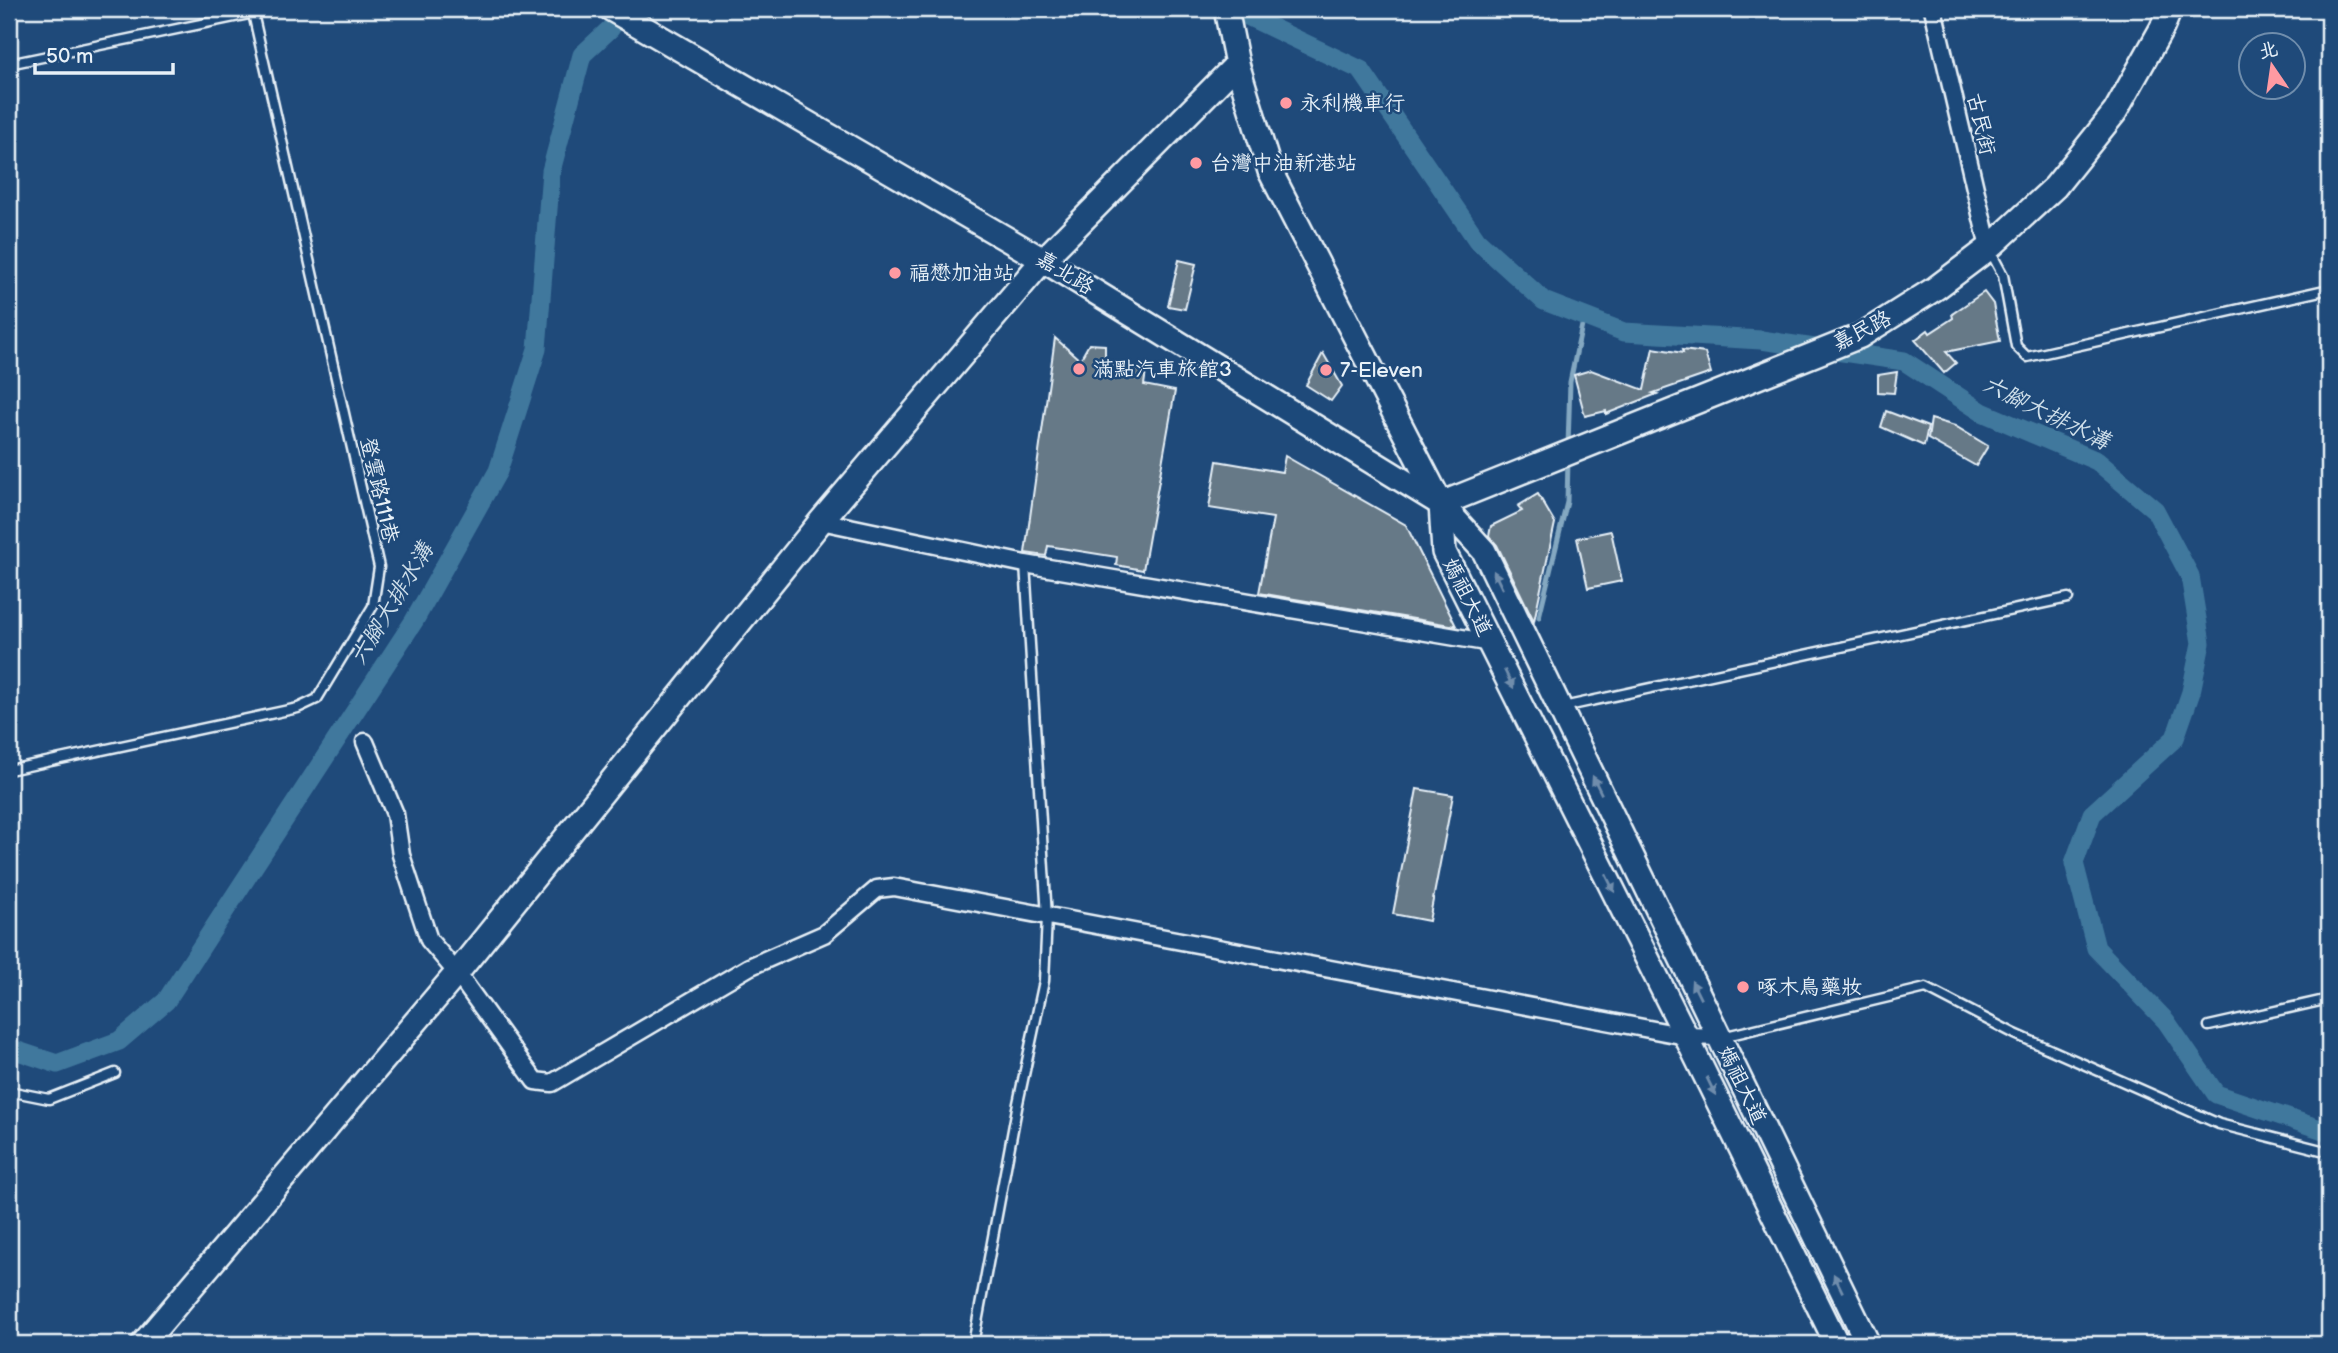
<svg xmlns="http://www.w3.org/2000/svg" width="2338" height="1353" viewBox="0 0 2338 1353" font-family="'Balsamiq Sans','LXGW WenKai TC',sans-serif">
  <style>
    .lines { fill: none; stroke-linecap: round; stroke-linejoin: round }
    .stream { stroke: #84a8c1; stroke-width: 5 }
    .canal { stroke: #41789d; stroke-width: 19 }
    .building { fill: #667987; stroke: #e8f1f8; stroke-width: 2 }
    .lane-casing { stroke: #e8f1f8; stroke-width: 13 }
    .street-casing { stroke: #e8f1f8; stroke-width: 21 }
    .secondary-casing { stroke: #e8f1f8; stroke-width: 28 }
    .lane { stroke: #1f4a7a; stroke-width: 8 }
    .street { stroke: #1f4a7a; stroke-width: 16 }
    .secondary { stroke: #1f4a7a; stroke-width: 23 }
    .oneway { fill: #6f8dac }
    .poi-dot { fill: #ff9aa2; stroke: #1f4a7a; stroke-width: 2.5 }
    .labels { text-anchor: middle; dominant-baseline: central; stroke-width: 5; stroke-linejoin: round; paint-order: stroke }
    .poi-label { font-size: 21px; fill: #e8f1f8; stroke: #1f4a7a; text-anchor: start }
    .street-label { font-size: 21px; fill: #e8f1f8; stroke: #1f4a7a }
    .water-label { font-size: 23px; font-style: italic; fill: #cfdfea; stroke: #1f4a7a }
  </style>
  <rect width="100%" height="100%" fill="#1f4a7a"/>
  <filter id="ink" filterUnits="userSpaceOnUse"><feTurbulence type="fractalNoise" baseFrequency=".0143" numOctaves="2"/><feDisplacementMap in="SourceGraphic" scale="14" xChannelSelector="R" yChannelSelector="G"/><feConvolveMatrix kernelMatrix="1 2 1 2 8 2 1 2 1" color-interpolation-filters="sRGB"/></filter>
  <g filter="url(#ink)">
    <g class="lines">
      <!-- stream -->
      <g class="stream">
        <path d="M1568,446L1570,382L1584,316"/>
        <path d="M1539,617L1567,502L1568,459"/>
      </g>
      <!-- canal -->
      <g class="canal">
        <path d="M1243,14L1361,70L1477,240L1544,301L1624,332L1761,340L1904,361L1982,412L2097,461L2155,510L2190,576L2201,643L2191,692L2175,738L2092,814L2074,863L2096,948L2166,1021L2216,1094L2329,1132"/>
        <path d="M9,1048L57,1064L119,1041L166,1001L414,621L498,471L537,349L551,171L582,55L611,28"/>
      </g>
    </g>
    <!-- building -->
    <g class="building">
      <path d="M1179,260L1196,264L1185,309L1168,306Z"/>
      <path d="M1984,292L1993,304L2000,341L1946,352L1956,363L1944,373L1915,340L1928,330L1930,333L1953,318L1952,314Z"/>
      <path d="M1055,338L1080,360L1089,344L1105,345V364L1146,371L1144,385L1175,391L1143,570L1116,565L1117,557L1048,546L1046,556L1025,553Z"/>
      <path d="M1653,348L1683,353L1682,350L1705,353L1711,373L1653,393L1657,394L1606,414V411L1585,416L1574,375L1591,370L1644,390Z"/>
      <path d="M1323,353L1342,386L1331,401L1306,385Z"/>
      <path d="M1897,372L1894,393L1878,392V375Z"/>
      <path d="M1886,411L1928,427L1924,446L1881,427Z"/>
      <path d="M1931,419L1955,426L1988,446L1976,466L1928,439Z"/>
      <path d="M1285,456L1406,525L1456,626L1259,593L1273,518L1209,508L1217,461L1282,472Z"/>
      <path d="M1538,494L1555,523L1534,621L1497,545L1489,536L1491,526L1522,511L1518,506Z"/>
      <path d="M1611,531L1622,581L1588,588L1577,538Z"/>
      <path d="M1417,789L1453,795L1429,921L1393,914Z"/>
    </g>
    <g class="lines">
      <!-- lane casing -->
      <g class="lane-casing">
        <g id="lane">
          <path d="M9,64L273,9"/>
          <path d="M1990,251L2003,275L2016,346L2027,357L2329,289"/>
          <path d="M1563,707L2068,598"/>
          <path d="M9,770L298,708L317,699L373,606L379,567L252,9"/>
          <path d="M2209,1026L2329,999"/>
          <path d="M1722,1037L1926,988L2015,1034L2219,1124L2321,1150"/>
          <path d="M9,1091L49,1099L115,1073"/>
          <path d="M973,1344L1017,1108L1044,981L1047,917L1025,564"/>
        </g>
      </g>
      <!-- street casing -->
      <g class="street-casing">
        <g id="street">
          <path d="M1933,9L1989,248"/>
          <path d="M821,521L1025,564L1491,643"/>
          <path d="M365,742L395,814L401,855L429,940L457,973L535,1081L552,1083L749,967L824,934L877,889L894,887L1686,1036L1719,1037"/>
        </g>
      </g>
      <!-- secondary casing -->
      <g class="secondary-casing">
        <g id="secondary">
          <path d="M611,9L1043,260L1441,504"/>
          <path d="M1226,9L1237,64L1270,171L1441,504L1484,551L1868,1344"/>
          <path d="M1441,504L1444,552L1686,1036L1837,1344"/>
          <path d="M1441,504L1860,336L1936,288L1989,248L2055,187L2115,112L2162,28L2170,9"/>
          <path d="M143,1344L457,973L821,521L1043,260L1237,64"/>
        </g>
      </g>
      <!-- lane -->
      <use href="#lane" class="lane"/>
      <!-- street -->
      <use href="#street" class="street"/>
      <!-- secondary -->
      <use href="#secondary" class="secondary"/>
    </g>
    <!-- one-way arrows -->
    <defs><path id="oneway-solid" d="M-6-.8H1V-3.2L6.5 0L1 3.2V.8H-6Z" transform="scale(1.75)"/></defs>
    <g class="oneway">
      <use href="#oneway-solid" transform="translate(1498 580) rotate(-116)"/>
      <use href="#oneway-solid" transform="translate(1509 679) rotate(64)"/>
      <use href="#oneway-solid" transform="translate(1597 785) rotate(-116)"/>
      <use href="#oneway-solid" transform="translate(1610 883) rotate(64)"/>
      <use href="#oneway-solid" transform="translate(1696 990) rotate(-116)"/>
      <use href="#oneway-solid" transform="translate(1711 1086) rotate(64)"/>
      <use href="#oneway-solid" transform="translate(1838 1283) rotate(-116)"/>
    </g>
  </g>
  <!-- markers -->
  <g class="poi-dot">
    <circle cx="1286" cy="103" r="7"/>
    <circle cx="1196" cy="163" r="7"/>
    <circle cx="895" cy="273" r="7"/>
    <circle cx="1079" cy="369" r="7"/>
    <circle cx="1326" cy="370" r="7"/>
    <circle cx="1743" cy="987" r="7"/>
  </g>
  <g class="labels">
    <!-- poi labels -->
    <g class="poi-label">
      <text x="1300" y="103">永利機車行</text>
      <text x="1210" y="163">台灣中油新港站</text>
      <text x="909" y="273">福懋加油站</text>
      <text x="1093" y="369">滿點汽車旅館3</text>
      <text x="1340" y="370">7-Eleven</text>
      <text x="1757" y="987">啄木鳥藥妝</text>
    </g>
    <!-- street labels -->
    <g class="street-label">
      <text transform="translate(1981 124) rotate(77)">古民街</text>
      <text transform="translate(1065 273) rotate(31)">嘉北路</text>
      <text transform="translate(1862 331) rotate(-27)">嘉民路</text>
      <text transform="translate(379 490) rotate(77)">登雲路111巷</text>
      <text transform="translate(1467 597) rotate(63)">媽祖大道</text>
      <text transform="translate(1742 1085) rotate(64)">媽祖大道</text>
    </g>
    <!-- water labels -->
    <g class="water-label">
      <text transform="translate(2046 413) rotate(26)">六腳大排水溝</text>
      <text transform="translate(392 604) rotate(-59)">六腳大排水溝</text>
    </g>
  </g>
  <!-- margin -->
  <rect width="2338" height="1353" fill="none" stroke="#1f4a7a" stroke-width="35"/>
  <rect x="18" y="18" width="2303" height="1318" fill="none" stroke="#e8f1f8" stroke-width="2.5" filter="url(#ink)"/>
  <!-- north arrow -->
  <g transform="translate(2272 66) rotate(347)"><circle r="33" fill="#1f4a7a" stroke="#6f8dac" stroke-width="2"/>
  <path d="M0-5L12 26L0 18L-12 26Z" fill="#ff9aa2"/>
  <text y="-10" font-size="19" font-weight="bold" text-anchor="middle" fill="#e8f1f8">北</text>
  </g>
  <!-- scale -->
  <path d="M35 63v10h138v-10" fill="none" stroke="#e8f1f8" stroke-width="3.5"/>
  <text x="46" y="63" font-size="21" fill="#e8f1f8" stroke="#1f4a7a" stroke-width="5" paint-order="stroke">50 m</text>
</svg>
